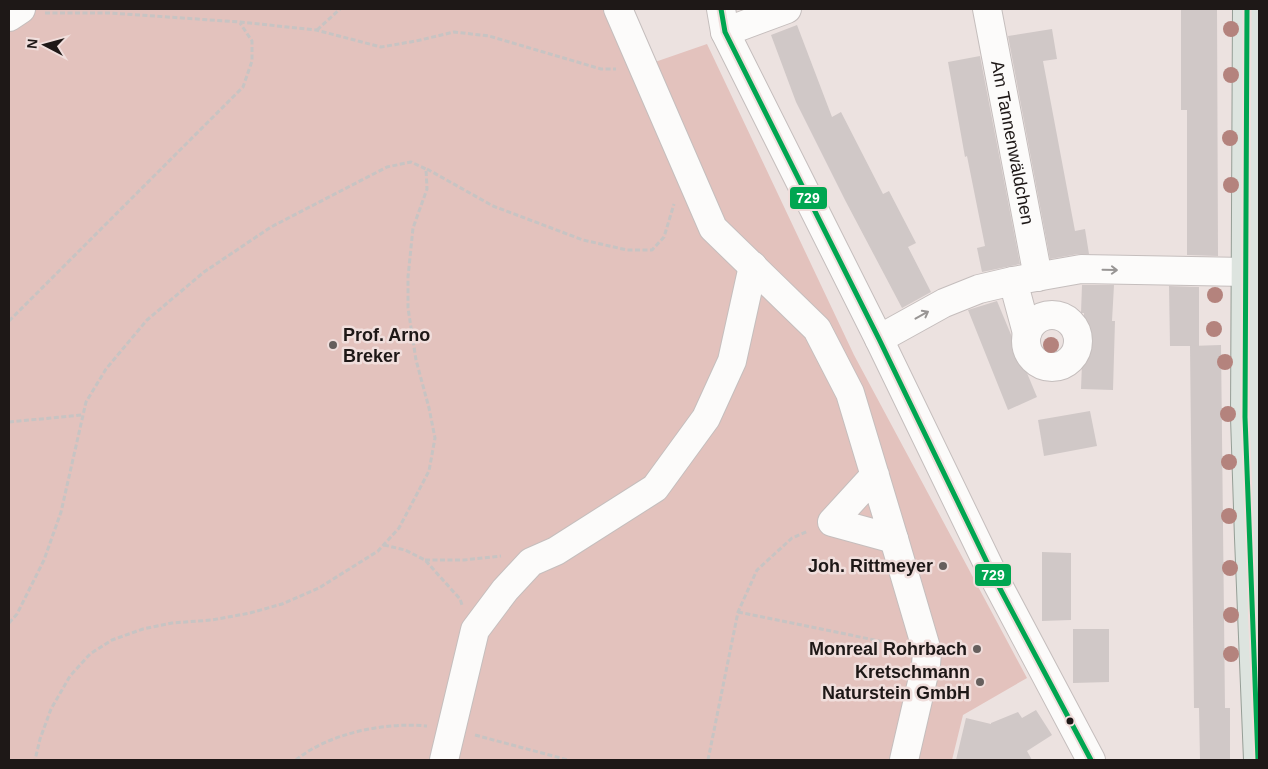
<svg xmlns="http://www.w3.org/2000/svg" width="1268" height="769" viewBox="0 0 1268 769" font-family="Helvetica,sans-serif">
  <style>
    .green { fill: #e3c2bd }
    .building { fill: #d0c8c7 }
    .lines { fill: none; stroke-linecap: round; stroke-linejoin: round }
    .minor-casing { stroke: #c5bebd; stroke-width: 30 }
    .major-casing { stroke: #959e96; stroke-width: 30 }
    .path { stroke: #c7c4c3; stroke-width: 3; stroke-dasharray: 5 2.5; stroke-linecap: butt }
    .minor { stroke: #fcfbfa; stroke-width: 28 }
    .major { stroke: #dde4df; stroke-width: 28 }
    .bus-1-casing { stroke: #f0dedc; stroke-width: 9 }
    .bus-1 { stroke: #00a651; stroke-width: 5 }
    .tree { fill: #b4837d }
    .oneway { stroke: #989594 }
    .poi-dot { fill: #665f5d; stroke: #f0dedc; stroke-width: 2 }
    .bus-dot { fill: #1e1817; stroke: #f0dedc; stroke-width: 2 }
    .labels { text-anchor: middle; dominant-baseline: central; stroke-width: 5; stroke-linejoin: round; paint-order: stroke }
    .street-label { font-size: 18px; fill: #1e1817; stroke: #f0dedc }
    .poi-label { font-size: 18px; font-weight: bold; fill: #1e1817; stroke: #f0dedc; text-anchor: end }
    .line-badge { stroke: #f0dedc; stroke-width: 2 }
    .badge-label { font-size: 14px; text-anchor: middle; font-weight: bold; fill: #fff }
  </style>
  <rect width="100%" height="100%" fill="#ece2e0"/>
  <!-- green -->
  <path class="green" d="M9,9H632L655,62L707,44L854,355L1027,678L963,715L952,760H9Z"/>
  <!-- building -->
  <g class="building">
    <path d="M1181,9H1217L1218,256L1187,255V110H1181Z"/>
    <path d="M797,25L832,117L841,112L883,194L889,191L916,243L908,247L931,292L902,308L845,200L796,102L771,35Z"/>
    <path d="M1052,29L1057,59L1043,61L1075,231L1085,229L1089,254H1078L1050,259L1008,36Z"/>
    <path d="M980,56L1020,264L982,272L977,248L985,246L967,156L965,157L948,62Z"/>
    <path d="M1082,285H1114L1112,321H1115L1113,390L1081,389L1084,313H1081Z"/>
    <path d="M1169,286L1199,287V346H1170Z"/>
    <path d="M997,301L1037,397L1008,410L968,310Z"/>
    <path d="M1221,345L1225,708H1230V760H1200L1199,708H1194L1190,346Z"/>
    <path d="M1090,411L1097,446L1044,456L1038,420Z"/>
    <path d="M1042,552L1071,553V620L1042,621Z"/>
    <path d="M1073,629H1109V682L1073,683Z"/>
    <path d="M1036,710L1052,735L1027,751L1032,760H956L966,718L991,724V723L1018,712L1022,718Z"/>
  </g>
  <g class="lines">
    <!-- minor casing -->
    <g class="minor-casing">
      <g id="minor">
        <path d="M618,9L713,228L817,329L850,393L894,539L832,522L875,475"/>
        <path d="M721,9L725,32L879,339L997,583L1091,760"/>
        <path id="s1" d="M987,9L1038,277"/>
        <path d="M9,17L21,9"/>
        <path d="M725,32L787,9"/>
        <path d="M1013,281L1027,333"/>
        <circle cx="1052" cy="341" r="26"/>
        <path d="M879,339L944,303L979,289L1013,281L1081,269L1246,272"/>
        <path d="M894,539L927,651L926,665L904,760"/>
        <path d="M444,760L475,630L505,590L531,562L556,551L655,488L706,418L732,361L753,266"/>
      </g>
    </g>
    <!-- major casing -->
    <g class="major-casing">
      <path id="major" d="M1247,9L1245,417L1249,538L1258,760"/>
    </g>
    <!-- path -->
    <g class="path">
      <path d="M45,13H110L240,22L316,30L381,47L416,41L454,32L489,36L601,69H616"/>
      <path d="M317,30L340,9"/>
      <path d="M427,169L493,206L583,240L627,250H652L664,237L674,204"/>
      <path d="M9,321L243,87L252,61V41L240,23"/>
      <path d="M9,422L82,415"/>
      <path d="M384,545L405,550L425,560L460,599L462,605"/>
      <path d="M425,560H464L501,556"/>
      <path d="M738,612L899,645"/>
      <path d="M9,623L17,614L44,560L61,512L86,402L106,369L147,320L204,272L271,227L387,167L411,162L426,169L427,189L413,228L408,277V308L416,360L429,408L435,438L429,471L399,528L378,551L319,588L282,604L250,613L212,620L172,623L143,629L112,640L90,654L70,676L51,709L40,739L35,760"/>
      <path d="M475,735L568,760"/>
      <path d="M296,760C329,733 385,722 427,726"/>
      <path d="M708,760L738,612L757,570L792,538L808,531"/>
    </g>
    <!-- minor -->
    <use href="#minor" class="minor"/>
    <!-- major -->
    <use href="#major" class="major"/>
    <!-- bus-1 casing -->
    <g class="bus-1-casing">
      <g id="bus-1">
        <path d="M721,9L725,32L879,339L997,583L1091,760"/>
        <path d="M1247,9L1245,417L1258,760"/>
      </g>
    </g>
    <!-- bus-1 -->
    <use href="#bus-1" class="bus-1"/>
  </g>
  <!-- trees -->
  <g class="tree">
    <circle cx="1231" cy="29" r="8"/>
    <circle cx="1231" cy="75" r="8"/>
    <circle cx="1230" cy="138" r="8"/>
    <circle cx="1231" cy="185" r="8"/>
    <circle cx="1215" cy="295" r="8"/>
    <circle cx="1214" cy="329" r="8"/>
    <circle cx="1051" cy="345" r="8"/>
    <circle cx="1225" cy="362" r="8"/>
    <circle cx="1228" cy="414" r="8"/>
    <circle cx="1229" cy="462" r="8"/>
    <circle cx="1229" cy="516" r="8"/>
    <circle cx="1230" cy="568" r="8"/>
    <circle cx="1231" cy="615" r="8"/>
    <circle cx="1231" cy="654" r="8"/>
  </g>
  <!-- one-way arrows -->
  <defs><path id="oneway-shaft" d="M-6 0H5M1.5-3L5.5 0L1.5 3" fill="none" stroke-width="1.6" stroke-linecap="round" stroke-linejoin="round" transform="scale(1.25)"/></defs>
  <g class="oneway">
    <use href="#oneway-shaft" transform="translate(1110 270) rotate(1)"/>
    <use href="#oneway-shaft" transform="translate(922 315) rotate(-29)"/>
  </g>
  <!-- markers -->
  <g class="poi-dot">
    <circle cx="333" cy="345" r="5"/>
    <circle cx="943" cy="566" r="5"/>
    <circle cx="977" cy="649" r="5"/>
    <circle cx="980" cy="682" r="5"/>
  </g>
  <circle class="bus-dot" cx="1070" cy="721" r="4.5"/>
  <g class="labels">
    <!-- street labels -->
    <g class="street-label">
      <text stroke="none"><textPath href="#s1" startOffset="136">Am Tannenwäldchen</textPath></text>
    </g>
    <!-- poi labels -->
    <g class="poi-label">
      <text x="343" y="335" text-anchor="start">Prof. Arno<tspan x="343" dy="21">Breker</tspan></text>
      <text x="933" y="566">Joh. Rittmeyer</text>
      <text x="967" y="649">Monreal Rohrbach</text>
      <text x="970" y="672">Kretschmann<tspan x="970" dy="21">Naturstein GmbH</tspan></text>
    </g>
  </g>
  <g class="line-badge">
    <rect x="789" y="186" width="39" height="24" rx="5" fill="#00a651"/>
    <rect x="974" y="563" width="38" height="24" rx="5" fill="#00a651"/>
  </g>
  <g class="badge-label">
    <text x="808" y="203">729</text>
    <text x="993" y="580">729</text>
  </g>
  <!-- border -->
  <rect width="1268" height="769" fill="none" stroke="#1e1817" stroke-width="20"/>
  <!-- north arrow -->
  <g transform="translate(45 45) rotate(276)" stroke="#f0dedc" stroke-width="4" paint-order="stroke">
  <path d="M0-4L9 19L0 12L-9 19Z" fill="#1e1817"/>
  <text y="-8" font-size="14" font-weight="bold" text-anchor="middle" fill="#1e1817">N</text>
  </g>
</svg>
